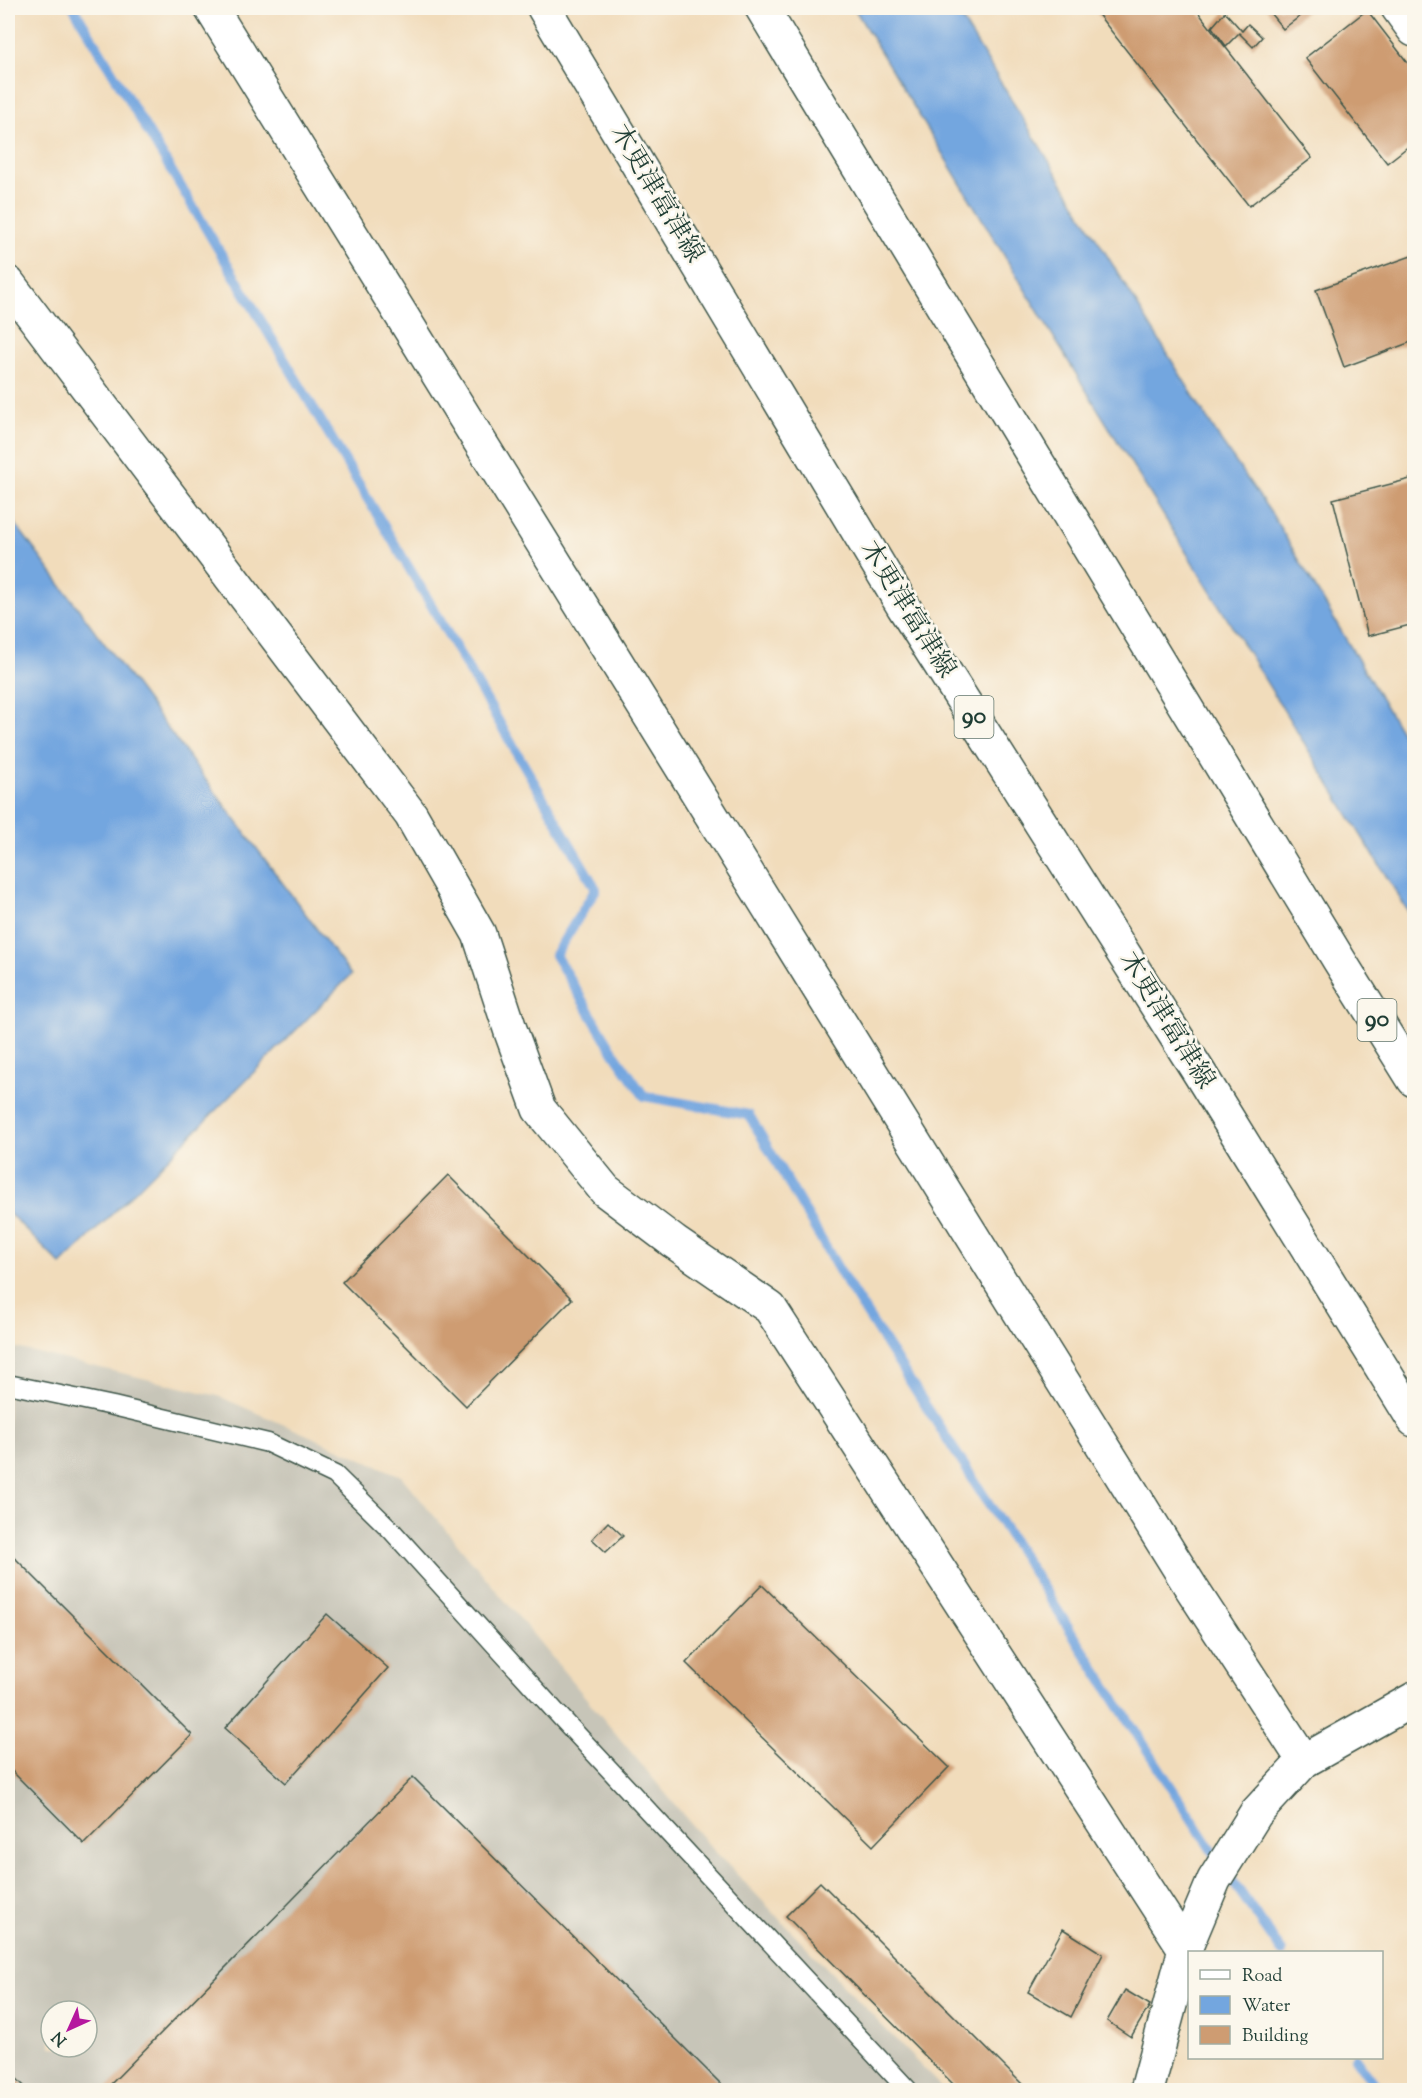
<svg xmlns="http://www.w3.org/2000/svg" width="1422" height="2098" viewBox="0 0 1422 2098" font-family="'Sorts Mill Goudy','Noto Serif JP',serif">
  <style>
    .industrial { fill: #c7c5b8; fill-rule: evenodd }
    .water { fill: #73a6df; stroke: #49728a; stroke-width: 1.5 }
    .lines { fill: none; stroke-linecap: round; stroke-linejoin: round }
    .stream { stroke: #73a6df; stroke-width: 10 }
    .building { fill: #ce9c72 }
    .service-casing { stroke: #3e5548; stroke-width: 21 }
    .minor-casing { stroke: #3e5548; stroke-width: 36 }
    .tertiary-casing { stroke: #3e5548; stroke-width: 36 }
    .primary-casing { stroke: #3e5548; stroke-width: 36 }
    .service { stroke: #fff; stroke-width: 18 }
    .minor { stroke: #fff; stroke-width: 33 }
    .tertiary { stroke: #fff; stroke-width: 33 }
    .primary { stroke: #fff; stroke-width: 33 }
    .labels { text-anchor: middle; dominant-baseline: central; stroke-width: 5; stroke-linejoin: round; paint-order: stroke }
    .shield { fill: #fbf7ec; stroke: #61756b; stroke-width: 1.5 }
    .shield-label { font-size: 24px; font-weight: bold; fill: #1f3d34 }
    .street-label { font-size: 26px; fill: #1f3d34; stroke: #fbf7ec }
  </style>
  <rect width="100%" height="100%" fill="#fbf7ec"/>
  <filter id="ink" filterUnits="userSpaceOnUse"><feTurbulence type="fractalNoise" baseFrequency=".0167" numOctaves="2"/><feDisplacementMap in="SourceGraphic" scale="12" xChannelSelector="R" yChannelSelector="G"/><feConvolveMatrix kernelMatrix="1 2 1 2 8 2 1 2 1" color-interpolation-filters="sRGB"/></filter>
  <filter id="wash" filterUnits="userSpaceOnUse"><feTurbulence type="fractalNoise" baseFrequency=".008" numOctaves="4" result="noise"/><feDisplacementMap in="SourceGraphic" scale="24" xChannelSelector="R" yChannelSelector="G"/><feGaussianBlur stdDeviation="1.35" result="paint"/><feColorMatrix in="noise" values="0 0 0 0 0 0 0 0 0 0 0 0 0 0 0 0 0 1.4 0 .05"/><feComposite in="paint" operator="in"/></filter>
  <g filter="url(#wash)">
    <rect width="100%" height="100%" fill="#f1dcbb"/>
    <!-- industrial -->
    <path class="industrial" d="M8,1346L218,1396L401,1476L706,1842L944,2090H8ZM51,2011H87V2047H51Z"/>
    <!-- water -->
    <g class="water">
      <path d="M854,8H955L1221,441L1273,516L1414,754V921L1081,382Z"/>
      <path d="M8,514L351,975L61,1265L8,1212Z"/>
    </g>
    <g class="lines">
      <!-- stream -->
      <g class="stream">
        <path d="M74,8L427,598L596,889L555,955L614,1053L644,1096L749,1115L843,1277L1220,1863L1282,1952"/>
        <path d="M1355,2058L1378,2090"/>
      </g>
    </g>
    <g id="blocks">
      <!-- building -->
      <g class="building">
        <path d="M1093,8H1195L1312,158L1249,206Z"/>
        <path d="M1266,8H1311L1283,29Z"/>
        <path d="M1367,10L1414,71V142L1387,163L1305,58Z"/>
        <path d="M1225,12L1242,31L1248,24L1262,37L1253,47L1239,33L1226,46L1212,27Z"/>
        <path d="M1414,255V341L1344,367L1316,290Z"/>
        <path d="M1414,478V624L1368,636L1333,499Z"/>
        <path d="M448,1175L572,1299L466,1406L342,1282Z"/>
        <path d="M608,1522L623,1536L606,1552L592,1539Z"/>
        <path d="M8,1551L192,1735L84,1844L8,1767Z"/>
        <path d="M762,1585L949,1767L873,1846L686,1663Z"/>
        <path d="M327,1614L388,1668L286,1783L225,1728Z"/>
        <path d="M413,1777L727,2090H105Z"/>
        <path d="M820,1882L1028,2090H959L786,1916Z"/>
        <path d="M1063,1929L1103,1954L1071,2017L1028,1992Z"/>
        <path d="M1125,1990L1150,2005L1131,2037L1107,2021Z"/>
        <path d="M8,2070L28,2090H8Z"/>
      </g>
    </g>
  </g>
  <g filter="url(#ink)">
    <use href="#blocks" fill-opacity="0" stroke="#3e5548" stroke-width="1.5"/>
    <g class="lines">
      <!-- service casing -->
      <g class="service-casing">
        <path id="service" d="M8,1384L113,1406L268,1443L335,1475L391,1530L556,1712L908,2090"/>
      </g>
      <!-- minor casing -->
      <g class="minor-casing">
        <g id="minor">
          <path d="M211,8L971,1234L1192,1589L1304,1761"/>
          <path d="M1398,8L1414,30"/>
        </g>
      </g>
      <!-- tertiary casing -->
      <g class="tertiary-casing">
        <g id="tertiary">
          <path d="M8,283L411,815L479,934L511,1032L539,1109L605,1190L674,1242L770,1308L1185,1949"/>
          <path d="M1147,2090L1185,1949L1214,1880L1256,1813L1304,1761L1414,1699"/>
        </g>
      </g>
      <!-- primary casing -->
      <g class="primary-casing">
        <g id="primary">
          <path d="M544,8L903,606L1200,1074L1414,1420"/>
          <path d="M762,8L1339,960L1414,1080"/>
        </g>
      </g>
      <!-- service -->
      <use href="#service" class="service"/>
      <!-- minor -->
      <use href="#minor" class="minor"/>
      <!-- tertiary -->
      <use href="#tertiary" class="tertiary"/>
      <!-- primary -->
      <use href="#primary" class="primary"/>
    </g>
  </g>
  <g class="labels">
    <!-- shield labels -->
    <g class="shield">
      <rect x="954.5" y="696" width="39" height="42" rx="4.5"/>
      <rect x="1357.5" y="999" width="39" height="42" rx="4.5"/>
    </g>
    <g class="shield-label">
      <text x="974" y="717">90</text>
      <text x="1377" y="1020">90</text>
    </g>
    <!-- street labels -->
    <g class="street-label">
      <text transform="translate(656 194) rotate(59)">木更津富津線</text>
      <text transform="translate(907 610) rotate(58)">木更津富津線</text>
      <text transform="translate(1166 1021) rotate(58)">木更津富津線</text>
    </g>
  </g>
  <!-- margin -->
  <rect width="1422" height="2098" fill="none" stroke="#fbf7ec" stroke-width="30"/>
  <!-- legend -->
  <rect x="1188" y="1951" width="195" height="108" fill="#fbf7ec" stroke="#a3ada2" stroke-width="1.5"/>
  <rect x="1200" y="1970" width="30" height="9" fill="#ffffff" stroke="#a3ada2" stroke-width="1.5"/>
  <text x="1242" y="1981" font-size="18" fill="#1f3d34">Road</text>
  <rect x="1200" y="1996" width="30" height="18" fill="#73a6df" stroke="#a3ada2" stroke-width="1.5"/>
  <text x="1242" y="2011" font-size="18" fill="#1f3d34">Water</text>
  <rect x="1200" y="2026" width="30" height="18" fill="#ce9c72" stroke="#a3ada2" stroke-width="1.5"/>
  <text x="1242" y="2041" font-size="18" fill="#1f3d34">Building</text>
  <!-- north arrow -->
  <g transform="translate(69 2029) rotate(225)"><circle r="28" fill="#fbf7ec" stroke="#a3ada2" stroke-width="1.5"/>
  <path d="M0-4.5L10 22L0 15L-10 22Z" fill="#b5179e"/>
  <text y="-9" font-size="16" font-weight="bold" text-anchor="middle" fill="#1f3d34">N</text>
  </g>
</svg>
